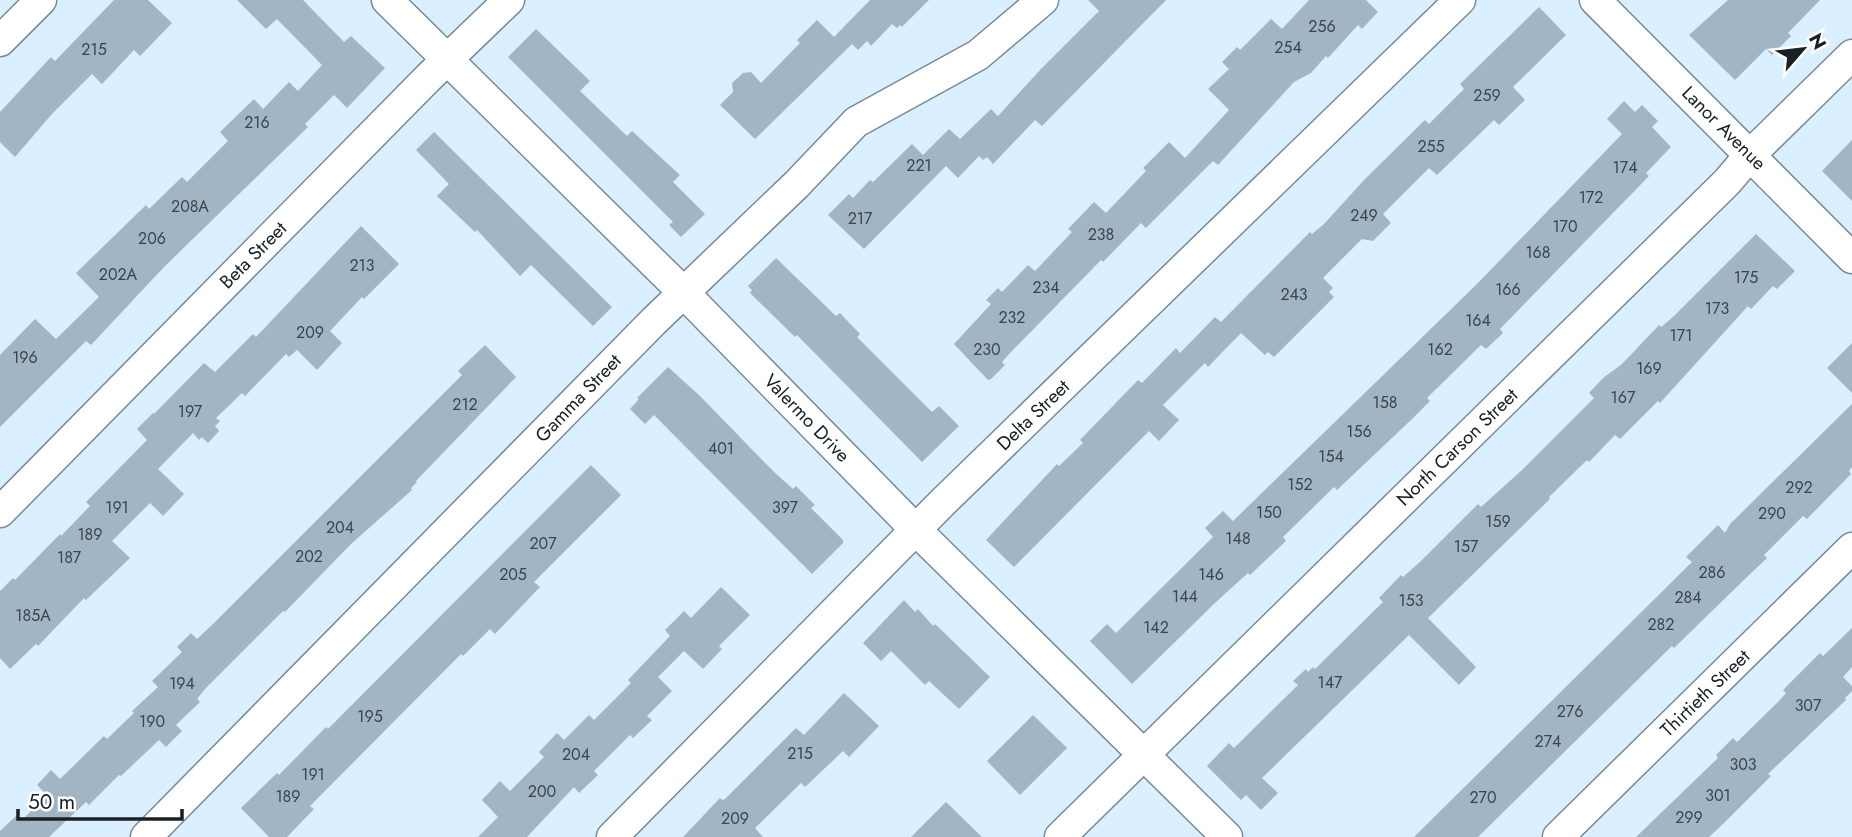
<svg xmlns="http://www.w3.org/2000/svg" width="1852" height="837" viewBox="0 0 1852 837" font-family="Jost,sans-serif">
  <style>
    .building { fill: #a2b5c5 }
    .lines { fill: none; stroke-linecap: round; stroke-linejoin: round }
    .minor-casing { stroke: #778a98; stroke-width: 33 }
    .minor { stroke: #fff; stroke-width: 30 }
    .labels { text-anchor: middle; dominant-baseline: central; stroke-width: 6; stroke-linejoin: round; paint-order: stroke }
    .number-label { font-size: 16px; fill: #3a454d }
    .street-label { font-size: 19px; fill: #182025; stroke: #fff }
  </style>
  <rect width="100%" height="100%" fill="#daefff"/>
  <!-- building -->
  <g class="building">
    <path d="M114,0H148L172,23L140,56L134,50L102,84L92,74L51,115L15,157L0,142V112L51,57L55,61Z"/>
    <path d="M237,0H303L344,42L351,36L385,68L347,108L334,95L305,124L308,127L164,267L91,345L86,341L0,427V355L35,319L56,339L99,297L76,273L146,205L149,209L182,177L187,182L228,141L220,132L254,99L263,109L289,82L298,91L322,65L277,19L266,29Z"/>
    <path d="M870,0H929L902,27L900,25L897,28L892,24L871,46L867,41L858,50L852,44L755,139L720,105L733,92L732,83L743,73L751,72L761,83L800,43L797,40L817,20L834,37Z"/>
    <path d="M1088,0H1166L1042,126L1035,120L993,164L987,157L983,160L979,156L958,178L946,166L864,249L828,215L849,194L853,198L870,180L873,182L912,144L923,155L949,129L960,139L991,109L998,116L1040,70L1099,11Z"/>
    <path d="M1309,0H1366L1378,12L1362,29L1358,25L1328,58L1326,56L1311,73L1294,82L1218,165L1213,161L1146,228L1141,223L1103,262L1101,260L1011,352L1002,362L1005,365L991,379L988,380L954,344L991,304L986,300L998,288L1002,292L1028,265L1035,271L1072,232L1068,229L1094,202L1106,213L1146,171L1143,168L1169,142L1185,158L1229,110L1208,89L1229,69L1222,62L1237,47L1240,50L1271,19L1282,29Z"/>
    <path d="M1728,0H1820L1788,33L1791,36L1772,55L1766,49L1735,80L1689,35Z"/>
    <path d="M1539,7L1566,35L1513,87L1525,100L1499,125L1494,120L1437,175L1429,168L1383,214L1391,223L1373,241L1362,239L1323,278L1333,288L1329,292L1334,297L1274,357L1268,352L1265,355L1241,333L1208,367L1205,363L1163,405L1179,420L1159,441L1149,431L1014,567L986,540L1057,464L1059,466L1083,443L1080,440L1138,380L1142,383L1176,348L1180,353L1215,317L1221,322L1310,232L1312,234L1324,224L1365,179L1425,120L1429,124L1464,89L1460,84Z"/>
    <path d="M536,29L590,81L580,91L627,136L632,131L680,175L673,182L705,214L681,237L669,225L673,222L508,57Z"/>
    <path d="M1624,101L1635,112L1642,105L1658,121L1652,127L1671,147L1646,173L1649,176L1500,329L1503,333L1486,349L1481,345L1427,398L1430,401L1412,419L1337,490L1334,487L1283,537L1286,541L1250,575L1248,573L1217,601L1132,684L1090,641L1107,624L1116,633L1213,537L1205,528L1223,511L1233,521L1477,284L1622,134L1607,119Z"/>
    <path d="M434,132L612,307L593,326L531,265L520,276L477,230L475,232L437,196L449,184L416,150Z"/>
    <path d="M1852,140V201L1822,171Z"/>
    <path d="M361,226L399,264L364,299L362,297L330,331L342,343L317,370L297,350L289,357L286,354L245,396L242,393L216,418L220,421L215,426L219,431L208,443L202,437L199,440L193,433L158,469L184,494L163,516L150,503L112,541L130,558L86,600L84,598L38,646L36,644L10,669L0,658V591L13,578L15,580L60,534L61,536L90,506L86,502L147,440L137,429L153,413L154,414L204,363L215,372L253,334L256,337Z"/>
    <path d="M1756,234L1795,271L1777,289L1773,286L1751,309L1748,306L1660,403L1658,401L1620,439L1615,435L1589,462L1587,460L1549,497L1550,499L1428,618L1476,667L1459,685L1409,635L1262,778L1278,793L1261,810L1246,795L1241,800L1207,766L1229,743L1234,748L1298,685L1293,681L1306,669L1308,672L1313,667L1315,669L1383,602L1379,598L1401,575L1403,577L1421,561L1478,504L1481,507L1522,470L1594,398L1589,393L1603,378L1622,364L1659,325L1661,327L1673,317Z"/>
    <path d="M776,258L836,316L840,313L860,334L857,337L932,412L939,406L959,426L922,462L797,335L795,337L750,293L752,290L748,286Z"/>
    <path d="M1852,343V393L1827,368Z"/>
    <path d="M485,345L516,377L416,481L417,482L411,488L412,490L352,543L285,612L283,611L205,689L197,699L200,702L176,725L182,731L166,747L159,740L121,776L119,775L89,805L86,802L49,837H0V831L17,815L22,820L47,795L37,785L51,770L60,779L104,736L107,739L134,713L132,711L158,687L152,681L182,652L177,647L191,633L197,639L213,624L462,375L458,371Z"/>
    <path d="M668,367L700,396L773,471L793,489L796,486L815,505L811,508L843,540V543L812,574L654,415L645,424L630,409L639,399L637,398Z"/>
    <path d="M1852,404V467L1849,471L1851,474L1807,519L1803,516L1764,555L1767,558L1749,575L1674,648L1672,646L1478,837H1414L1692,562L1686,557L1718,525L1725,533L1730,524Z"/>
    <path d="M591,465L621,495L534,582L540,587L495,634L490,629L463,656L461,654L310,806L314,809L287,837H269L241,808L277,773L279,775L326,727L328,729Z"/>
    <path d="M721,587L750,615L719,646L722,649L703,669L684,651L658,677L672,691L647,716L652,720L633,738L630,735L594,771L598,775L579,793L574,787L527,837H478L498,817L482,800L500,781L510,791L544,757L539,752L557,733L564,740L589,715L594,720L631,683L628,680L670,636L665,630L684,611L691,618Z"/>
    <path d="M904,600L915,612L918,609L933,626L935,624L990,677L959,709L929,681L925,685L891,651L881,661L863,643Z"/>
    <path d="M1852,628V667L1843,677L1852,686V691L1845,698L1846,700L1768,774L1771,776L1724,823L1709,837H1636L1718,758L1716,755L1733,738L1737,742L1778,702L1786,693L1783,690L1820,653L1823,656Z"/>
    <path d="M844,693L879,726L849,757L843,751L805,787L801,783L755,828L763,837H683L720,798L722,800L725,799L796,728L804,735Z"/>
    <path d="M1033,715L1067,748L1020,795L987,761Z"/>
    <path d="M946,802L982,837H911Z"/>
  </g>
  <g class="lines">
    <!-- minor casing -->
    <g class="minor-casing">
      <g id="minor">
        <path d="M387,0L683,292L916,530L1227,837"/>
        <path d="M1595,0L1852,258"/>
        <path d="M0,41L41,0"/>
        <path d="M0,512L428,78L509,0"/>
        <path d="M146,837L654,321L797,184L856,122L978,55L1043,0"/>
        <path d="M612,837L943,502L1460,0"/>
        <path d="M1060,837L1727,182L1750,155L1852,55"/>
        <path d="M1558,837L1852,548"/>
      </g>
    </g>
    <!-- minor -->
    <use href="#minor" class="minor"/>
  </g>
  <g class="labels">
    <!-- number labels -->
    <g class="number-label">
      <text x="1322" y="26">256</text>
      <text x="1288" y="47">254</text>
      <text x="94" y="49">215</text>
      <text x="1487" y="95">259</text>
      <text x="257" y="122">216</text>
      <text x="1431" y="146">255</text>
      <text x="919" y="165">221</text>
      <text x="1625" y="167">174</text>
      <text x="1591" y="197">172</text>
      <text x="190" y="206">208A</text>
      <text x="1364" y="215">249</text>
      <text x="860" y="218">217</text>
      <text x="1565" y="226">170</text>
      <text x="1101" y="234">238</text>
      <text x="152" y="238">206</text>
      <text x="1538" y="252">168</text>
      <text x="362" y="265">213</text>
      <text x="118" y="274">202A</text>
      <text x="1746" y="277">175</text>
      <text x="1046" y="287">234</text>
      <text x="1508" y="289">166</text>
      <text x="1294" y="294">243</text>
      <text x="1717" y="308">173</text>
      <text x="1012" y="317">232</text>
      <text x="1478" y="320">164</text>
      <text x="310" y="332">209</text>
      <text x="1681" y="335">171</text>
      <text x="987" y="349">230</text>
      <text x="1440" y="349">162</text>
      <text x="25" y="357">196</text>
      <text x="1649" y="368">169</text>
      <text x="1623" y="397">167</text>
      <text x="1385" y="402">158</text>
      <text x="465" y="404">212</text>
      <text x="190" y="411">197</text>
      <text x="1359" y="431">156</text>
      <text x="721" y="448">401</text>
      <text x="1331" y="456">154</text>
      <text x="1300" y="484">152</text>
      <text x="1799" y="487">292</text>
      <text x="117" y="507">191</text>
      <text x="785" y="507">397</text>
      <text x="1269" y="512">150</text>
      <text x="1772" y="513">290</text>
      <text x="1498" y="521">159</text>
      <text x="340" y="527">204</text>
      <text x="90" y="534">189</text>
      <text x="1238" y="538">148</text>
      <text x="543" y="543">207</text>
      <text x="1466" y="546">157</text>
      <text x="309" y="556">202</text>
      <text x="69" y="557">187</text>
      <text x="1712" y="572">286</text>
      <text x="513" y="574">205</text>
      <text x="1211" y="574">146</text>
      <text x="1185" y="596">144</text>
      <text x="1688" y="597">284</text>
      <text x="1411" y="600">153</text>
      <text x="33" y="615">185A</text>
      <text x="1661" y="624">282</text>
      <text x="1156" y="627">142</text>
      <text x="1330" y="682">147</text>
      <text x="182" y="683">194</text>
      <text x="1808" y="705">307</text>
      <text x="1570" y="711">276</text>
      <text x="370" y="716">195</text>
      <text x="152" y="721">190</text>
      <text x="1548" y="741">274</text>
      <text x="800" y="753">215</text>
      <text x="576" y="754">204</text>
      <text x="1743" y="764">303</text>
      <text x="313" y="774">191</text>
      <text x="542" y="791">200</text>
      <text x="1718" y="795">301</text>
      <text x="288" y="796">189</text>
      <text x="1483" y="797">270</text>
      <text x="1689" y="817">299</text>
      <text x="735" y="818">209</text>
    </g>
    <!-- street labels -->
    <g class="street-label">
      <text transform="translate(1724 128) rotate(45)">Lanor Avenue</text>
      <text transform="translate(253 255) rotate(-45)">Beta Street</text>
      <text transform="translate(578 398) rotate(-46)">Gamma Street</text>
      <text transform="translate(1033 415) rotate(-44)">Delta Street</text>
      <text transform="translate(807 418) rotate(46)">Valermo Drive</text>
      <text transform="translate(1457 447) rotate(-44)">North Carson Street</text>
      <text transform="translate(1705 693) rotate(-44)">Thirtieth Street</text>
    </g>
  </g>
  <!-- north arrow -->
  <g transform="translate(1803 49) rotate(62)" stroke="#ffffff" stroke-width="5" paint-order="stroke">
  <path d="M0-5L12 26L0 18L-12 26Z" fill="#182025"/>
  <text y="-10" font-size="19" font-weight="bold" text-anchor="middle" fill="#182025">N</text>
  </g>
  <!-- scale -->
  <path d="M18 809v10h164v-10" fill="none" stroke="#182025" stroke-width="3.5"/>
  <text x="28" y="809" font-size="21" fill="#182025" stroke="#ffffff" stroke-width="5" paint-order="stroke">50 m</text>
</svg>
